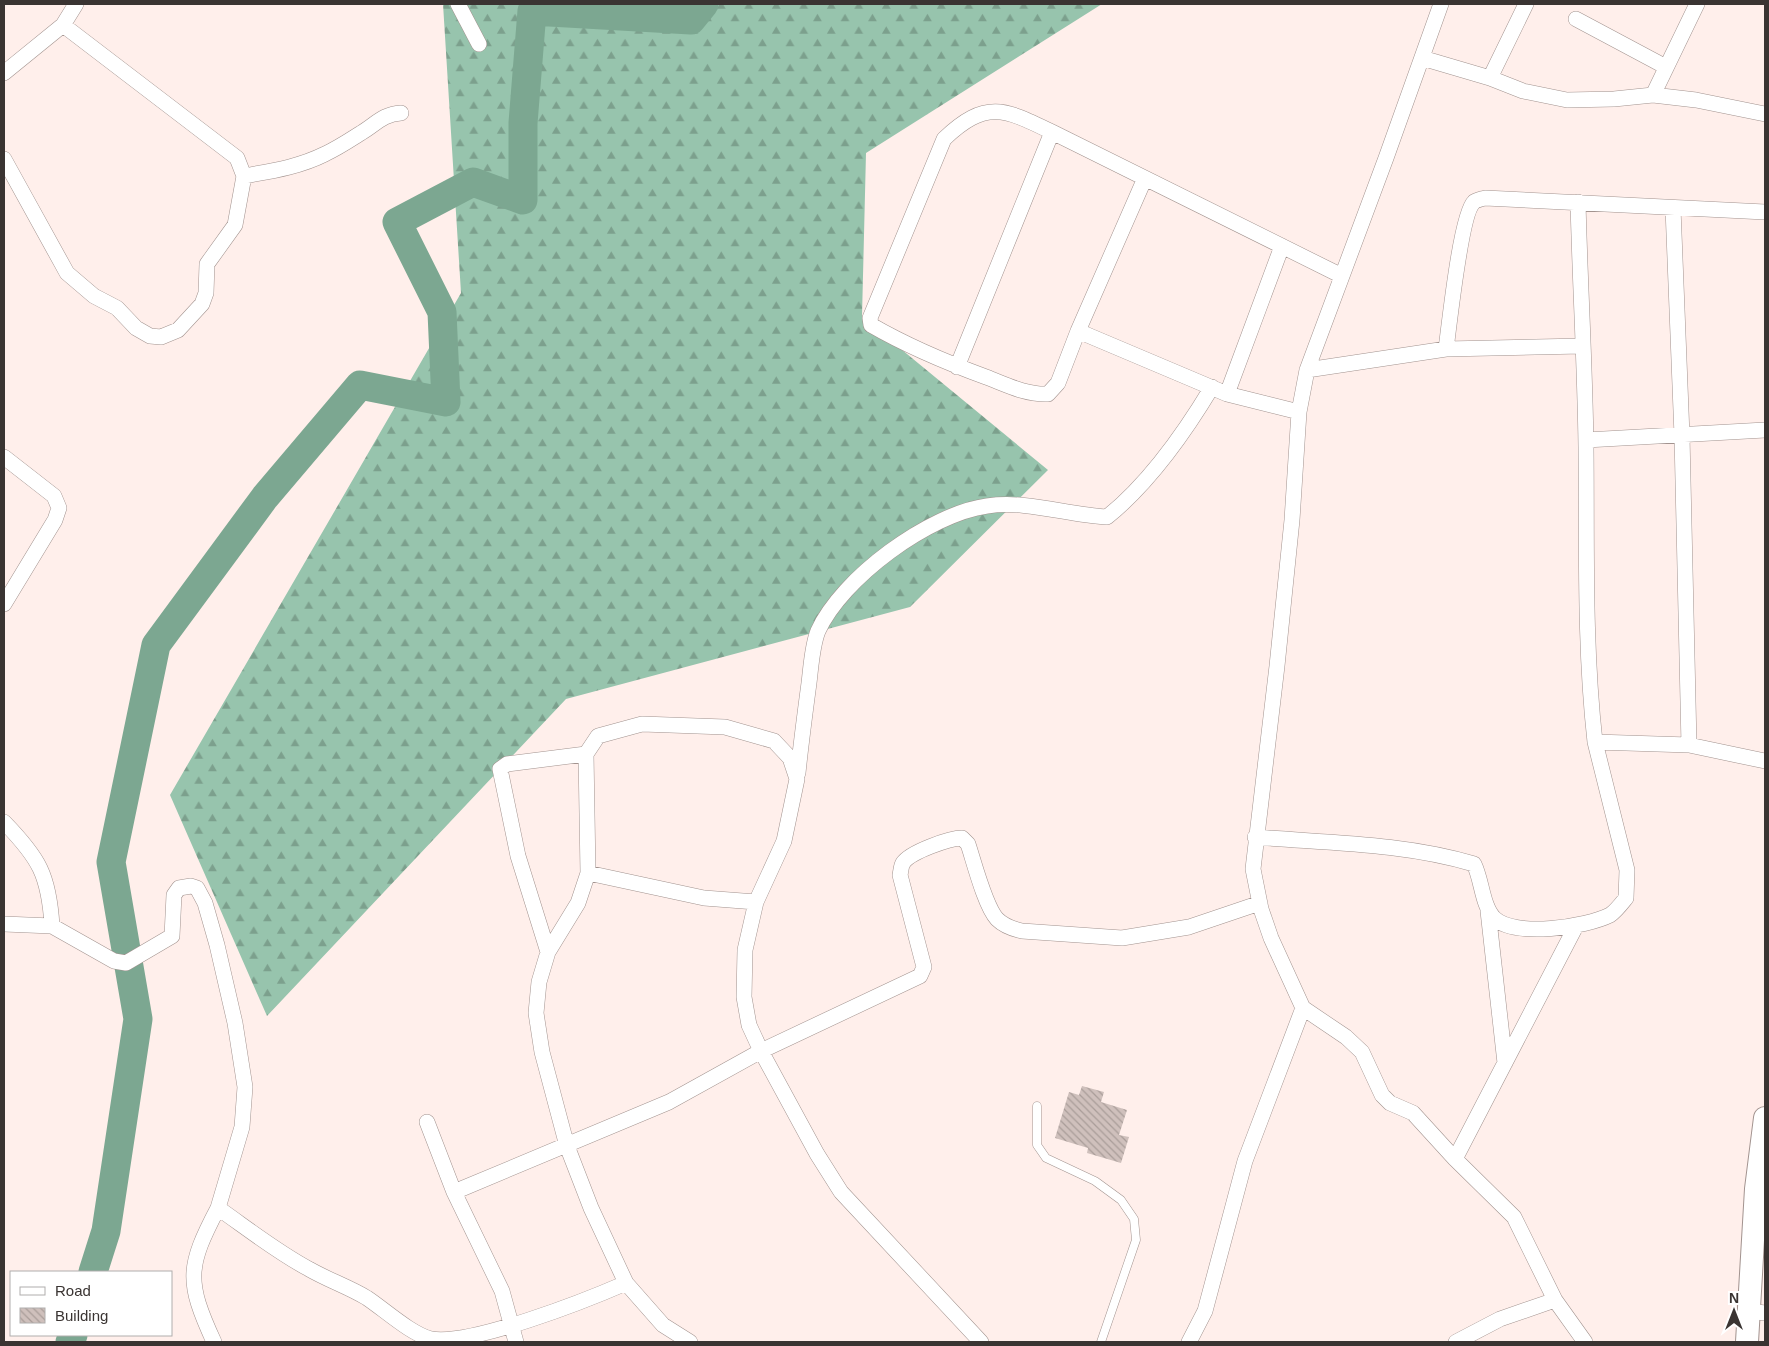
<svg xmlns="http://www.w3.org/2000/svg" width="1769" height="1346" viewBox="0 0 1769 1346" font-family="Helvetica,sans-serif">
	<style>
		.forest { fill: url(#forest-firs) }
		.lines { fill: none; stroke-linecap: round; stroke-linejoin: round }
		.river { stroke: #7ca791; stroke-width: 29 }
		.building { fill: url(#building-back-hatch) }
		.lane-casing { stroke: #a2938f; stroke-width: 9 }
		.street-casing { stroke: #a2938f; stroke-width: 16 }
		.secondary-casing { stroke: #a2938f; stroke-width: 24 }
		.lane { stroke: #fff; stroke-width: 8 }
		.street { stroke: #fff; stroke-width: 15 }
		.secondary { stroke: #fff; stroke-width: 22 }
	</style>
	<defs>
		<pattern id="forest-firs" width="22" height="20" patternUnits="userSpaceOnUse" patternTransform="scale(1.25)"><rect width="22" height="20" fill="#97c4ad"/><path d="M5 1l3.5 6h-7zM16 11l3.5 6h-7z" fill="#7ca08d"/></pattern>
		<pattern id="building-back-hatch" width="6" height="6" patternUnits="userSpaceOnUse" patternTransform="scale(1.25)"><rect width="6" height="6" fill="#cfc0bc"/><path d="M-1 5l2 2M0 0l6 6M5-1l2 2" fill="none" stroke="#a99d99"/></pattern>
	</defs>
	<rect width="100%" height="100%" fill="#ffefeb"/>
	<path class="forest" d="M443,4H1102L866,153L862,317L1048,470L910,607L566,699L267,1016L170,795L461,293Z"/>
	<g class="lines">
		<path class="river" d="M93,1272L106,1231L138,1019L111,862L156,645L265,497L360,385L446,402L442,312L397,222L473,182L523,200V123L532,11L691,20L704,4
			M70,1342L73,1335"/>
	</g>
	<path class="building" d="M1082,1086L1104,1092L1101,1102L1127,1110L1119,1135L1129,1137L1121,1163L1087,1153L1088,1148L1055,1138L1069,1092L1079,1095Z"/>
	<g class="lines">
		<defs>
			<path id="lane" d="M1037,1106V1145L1046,1158L1095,1181L1121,1200L1134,1219L1136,1240L1101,1342"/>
			<path id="street" d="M458,4L479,44
				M1441,4L1386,158L1307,370L1299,412L1292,520L1277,666L1253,869L1261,909L1271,938L1303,1008L1346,1037L1362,1052L1382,1095L1390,1103L1413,1113L1455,1159L1514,1217L1555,1300L1585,1342
				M1576,19L1666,67
				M1422,58L1490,78L1523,91L1567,100L1614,99L1653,95L1696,100L1765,114
				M4,73L63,25L76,4
				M1490,78L1526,4
				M1653,95L1697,4
				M4,159L67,273L94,296L117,308L136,328L150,336L161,337L178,330L202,304L206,293L207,264L235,225L244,176L237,158L63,25
				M244,176C272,171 299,167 325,154C338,148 350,140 361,133C376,124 383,114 401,113
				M1145,178L1078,331L1058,383L1048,394C1026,395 1007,385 986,377C945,362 909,347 871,325L870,318L944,139C986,99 1005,109 1052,132L1342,276
				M1578,202C1580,284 1585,366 1586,447C1587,545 1584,644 1595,742L1689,745L1765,761
				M1673,208L1682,436L1689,745
				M1078,331L1227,394L1299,412
				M1446,349C1449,327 1461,213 1474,202C1476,200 1482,199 1485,198L1765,212
				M957,367L1052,132
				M1307,370L1446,349L1582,346
				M1227,394L1282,246
				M1586,440L1765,430
				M4,457L54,496L59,508L55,520L4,604
				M798,773C801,743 805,713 809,683C811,667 812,646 818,631C842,578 929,514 987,506C1027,500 1067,515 1107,517C1148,484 1185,432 1212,387
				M4,822C39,858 49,875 52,926
				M1255,837C1328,843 1404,843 1474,864C1482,880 1482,905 1494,918C1515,938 1586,927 1610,915C1616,911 1622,903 1626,898L1627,870L1595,742
				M588,873L704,898L756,902
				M1488,911L1505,1063
				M4,924L52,926L114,961L126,963L172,936L174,895L179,888L191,886L197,888L205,903L217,945L235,1023L245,1087L242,1127L218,1208
				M548,952L518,856L500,769L507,764L586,754
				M427,1122L454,1192L502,1291L516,1342
				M1455,1159L1576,926
				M454,1192L669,1102L761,1051L749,1025L744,997L745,950L756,902L784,841L797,779L790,758L774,741L725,727L642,724L598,736L586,754L588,873L578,903L548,952L539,982L536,1013L542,1052L567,1146L591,1208L626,1283L663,1325L690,1342
				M1748,1311L1765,1313
				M214,1342C186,1281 187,1267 218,1208C248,1229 277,1252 309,1269C328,1280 349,1287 367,1298C385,1310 411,1334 431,1339C471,1346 587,1300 626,1283
				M981,1342L841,1192L817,1154L761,1051L920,976L924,967L900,875C901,871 901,866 903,863C910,852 950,838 962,838L968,844C974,862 985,906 997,919C1004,926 1013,929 1022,931L1122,938L1189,927L1260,903
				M1189,1342L1205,1311L1245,1161L1303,1008
				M1456,1342L1500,1319L1555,1300"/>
			<path id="secondary" d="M1747,1342L1756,1189L1765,1118"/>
		</defs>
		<use href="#lane" class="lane-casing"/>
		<use href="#street" class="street-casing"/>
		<use href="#secondary" class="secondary-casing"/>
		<use href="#lane" class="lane"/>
		<use href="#street" class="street"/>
		<use href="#secondary" class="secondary"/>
	</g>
	<rect width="1769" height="1346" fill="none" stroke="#3a3432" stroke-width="10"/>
	<rect x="10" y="1271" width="162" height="65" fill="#ffffff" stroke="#b0aead"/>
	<rect x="20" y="1287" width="25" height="8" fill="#ffffff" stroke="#b0aead"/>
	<text x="55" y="1296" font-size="15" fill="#3a3432">Road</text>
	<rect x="20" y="1308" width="25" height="15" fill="url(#building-back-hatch)" stroke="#b0aead"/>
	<text x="55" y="1321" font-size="15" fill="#3a3432">Building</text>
	<g transform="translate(1734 1311)" stroke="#ffffff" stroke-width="4" paint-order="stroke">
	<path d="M0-4L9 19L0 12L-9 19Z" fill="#3a3432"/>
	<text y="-8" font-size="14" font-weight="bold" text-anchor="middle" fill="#3a3432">N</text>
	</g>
</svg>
